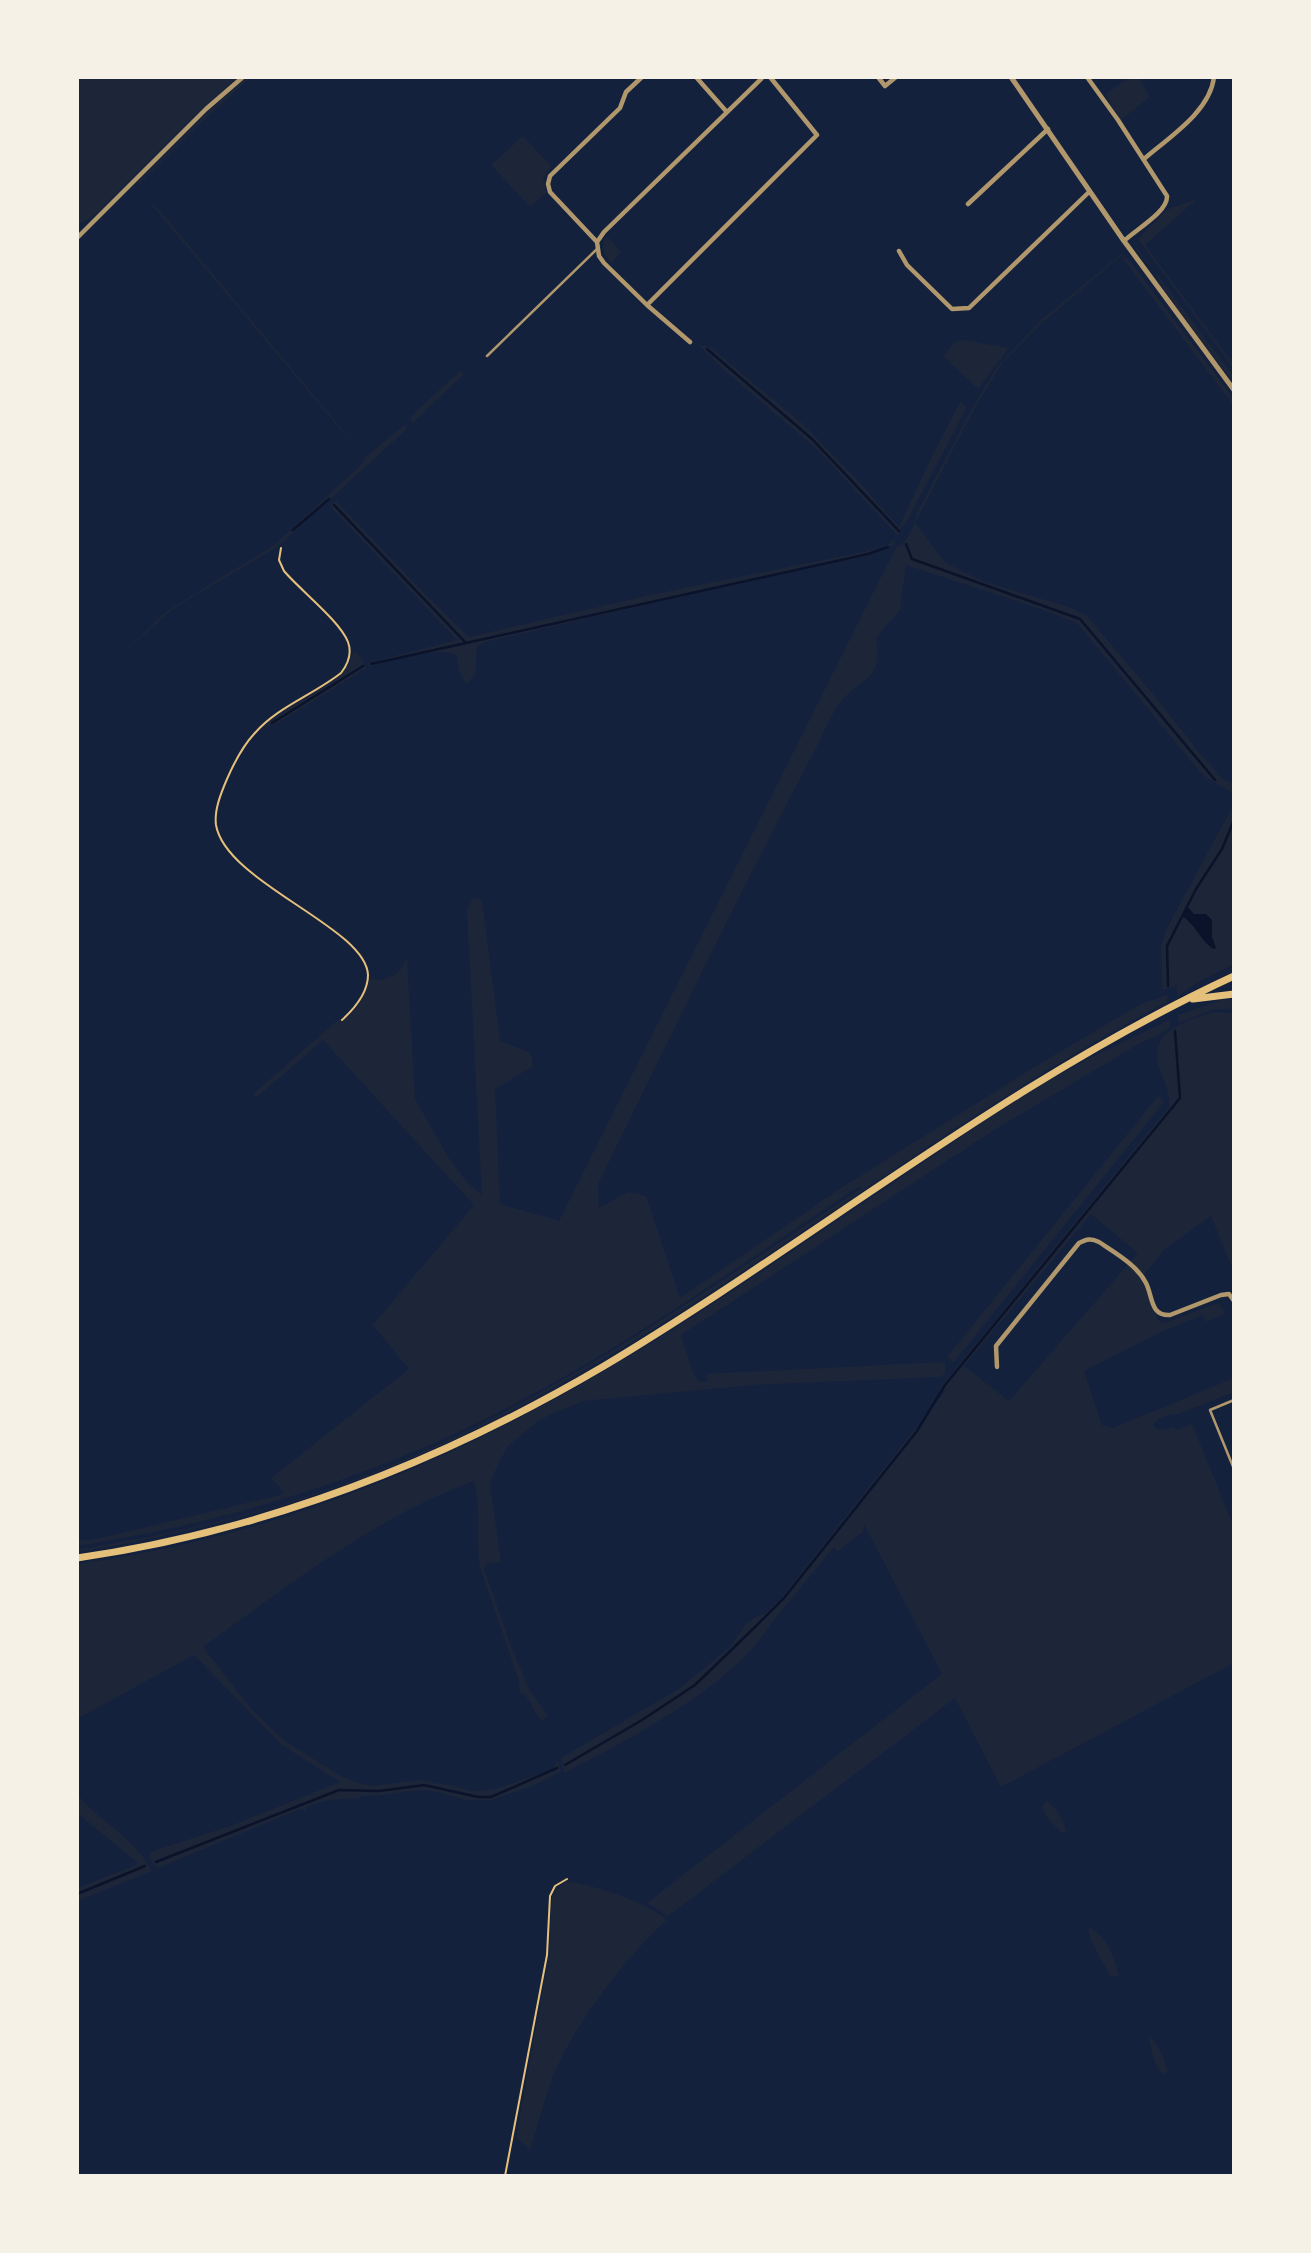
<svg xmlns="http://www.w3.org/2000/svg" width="1311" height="2253" viewBox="0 0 1311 2253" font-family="Helvetica,sans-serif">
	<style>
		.green { fill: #1d2539; fill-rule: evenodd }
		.water { fill: #0b132b }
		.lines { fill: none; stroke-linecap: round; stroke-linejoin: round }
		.stream { stroke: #0b132b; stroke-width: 2.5 }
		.path { stroke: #e5c07b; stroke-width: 2 }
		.service { stroke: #b1986c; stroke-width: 2.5 }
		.minor { stroke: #b1986c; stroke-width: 4.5 }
		.tertiary { stroke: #b1986c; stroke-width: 5 }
		.trunk { stroke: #e5c07b; stroke-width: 7 }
	</style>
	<rect width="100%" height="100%" fill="#14213d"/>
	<path class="green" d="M81,77H238L188,122L96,214L82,223L77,222V80Z
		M247,77H251L195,128L139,184L138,182L212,108Z
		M1130,77H1138L1150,97L1121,120L1107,98V93Z
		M523,136L551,166L543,178L546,193L530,207L491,165Z
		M1198,198L1145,245L1234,365V369L1138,239L1166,210Z
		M151,204L157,207L341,428L355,447Z
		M607,236L621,252L611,264C604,255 599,245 607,236Z
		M1135,245L1234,377V383L1177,309L1153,270L1136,249Z
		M1121,254L1130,261L1234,399V406L1121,256L1043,322L1003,362L974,409L915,523L942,559L950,565L982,581L1069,607L1087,616L1154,695L1198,751L1225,781L1234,783V794C1222,785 1210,782 1199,771L1077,623L1038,608L906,565L900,610L876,638C884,684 859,675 838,706C829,718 823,734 816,748C740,891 670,1038 598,1184L599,1208L628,1192L646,1196L680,1298L841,1188L1046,1060L1141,1004L1167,995V1002C929,1127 724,1305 483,1425C355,1490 218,1529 77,1552V1550C175,1534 271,1512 364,1476C545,1407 701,1293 862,1188L858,1187L846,1195C727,1274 609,1358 481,1421C353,1484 217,1524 77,1546V1541L97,1539L280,1495L284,1492L271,1478L409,1369L373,1325L474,1205L323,1040L256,1098L253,1094L340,1018L343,1021C357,1009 365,997 370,979C389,982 399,975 407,958L415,1099L448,1157L466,1181L482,1195L467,910L473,898L482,900L500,1041L529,1052L531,1055L533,1066L495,1089L500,1204L559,1221L885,569L897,547C907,543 915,526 916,515L971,410L997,367L1041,320Z
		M963,340L1009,348L978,389L943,356L956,341Z
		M698,344L711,348L803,424L860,483L899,527L930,460L960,402L967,407L908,519L897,535L818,450L725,371Z
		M460,371L464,374L412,424L411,416Z
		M408,425L406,430L277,547L174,608L118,658L161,616L173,607L273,546L364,462L363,459L403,426Z
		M336,501L426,595L469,637L641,597L878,549L888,545L894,539L895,542L891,547L868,556L735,584L485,642L477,646L475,675L466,684L459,670L457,656C441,645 388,661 369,667L368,663L457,640L330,506Z
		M353,651L360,656L366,668L281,721L261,729L279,715L339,677L350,663Z
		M1234,804V964L1200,981L1177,997V986L1162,990L1161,945L1167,928ZM1206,914L1212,920V937L1207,945L1193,923L1182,915Z
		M1221,1000H1234V1009L1212,1010L1179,1023L1178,1015Z
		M1214,1012L1234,1013V1272L1211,1216L1165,1249L1142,1277L1158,1320L1165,1323L1215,1304L1221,1305L1225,1314L1206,1322L1203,1315L1161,1332L1084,1371L1102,1425L1113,1428L1234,1378V1392L1178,1414C1168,1414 1161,1417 1153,1424L1154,1427L1161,1430L1174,1427L1176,1430L1192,1424L1234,1527V1663L1001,1787L955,1698L668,1916L647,1903L942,1674L864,1524L863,1532L837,1552L834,1547L769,1626C734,1685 625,1742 564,1773L561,1758L680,1688L731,1646L745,1625L754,1618L764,1614L780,1599L946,1390H938L1169,1107C1170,1092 1165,1084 1160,1070C1146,1032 1184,1021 1214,1012ZM1091,1214L1138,1253L1009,1401L964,1366Z
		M1169,1020L1170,1027L1157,1036L1142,1042L994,1130L681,1335L693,1373L698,1381L707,1382V1374L943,1362L945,1363V1374L939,1377L753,1385L583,1401L539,1420L507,1447L493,1475L490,1484L501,1562L486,1563L484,1569L511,1646L529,1689L548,1716L544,1718V1721C533,1716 532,1697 520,1692L519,1681L480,1567C475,1538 482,1508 474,1481C377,1516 286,1587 203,1647L253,1711L285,1741L341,1776L358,1783L373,1786L418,1780L455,1786L471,1791H483L499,1788L553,1769L558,1760L561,1772L530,1787L491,1800H466L433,1791L415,1790L383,1795L359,1796L360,1799C337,1798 327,1799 306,1807V1811L300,1809L158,1868C152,1865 149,1859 150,1852L233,1825L340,1782L282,1745L194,1655L77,1719V1564C317,1531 523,1429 723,1297C780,1260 836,1221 893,1183C952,1143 1012,1101 1075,1066C1105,1049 1138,1036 1169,1020Z
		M1158,1096L1164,1102L954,1362L947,1357Z
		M77,1794C100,1822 136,1839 152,1871L77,1901V1888L136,1865L137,1862L77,1813Z
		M1046,1801C1056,1806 1064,1821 1066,1831L1062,1833L1048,1819L1042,1807Z
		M567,1881C598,1887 643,1900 667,1920C625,1958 581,2016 557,2067C545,2094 539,2122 530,2150L516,2138L549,1955L552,1897L556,1890Z
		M1088,1927C1106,1934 1115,1959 1119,1977L1109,1975C1102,1957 1090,1946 1088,1927Z
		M1148,2035C1159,2043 1164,2059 1168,2072L1163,2075L1154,2061Z"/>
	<path class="water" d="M1187,906L1194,914H1206L1212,920V937L1216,948L1213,949C1200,940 1196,925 1182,916Z"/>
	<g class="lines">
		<path class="stream" d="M707,349L812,439L899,531
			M334,505L466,643L868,554L888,547
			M293,530L329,499
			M906,544L912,559L1080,619L1215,780
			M371,664L466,643
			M272,723L363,666
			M1168,986L1167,946L1196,889L1222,849L1234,820
			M565,1765L642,1720L695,1685L753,1629L784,1598L917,1431L945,1385L1180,1098L1175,1031
			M156,1862L339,1790L379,1791L424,1785L478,1797H491L557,1768
			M77,1894L145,1866"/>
		<path class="path" d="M281,548L279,560L284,571C300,590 340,621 348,642C352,653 348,664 341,673C313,695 277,707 254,734C242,747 234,763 227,779C221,793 214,810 216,825C226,883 366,927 368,975C368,993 354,1009 342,1020
			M505,2176L547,1955L550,1896L555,1886L567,1879"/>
		<path class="service" d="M487,356L597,249
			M1234,1400L1210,1410L1234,1469"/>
		<path class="minor" d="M696,77L726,111
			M763,77L604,232L597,242L599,256L604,263L647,305L817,135L770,77
			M878,77L885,86L896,77
			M1087,77L1118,120L1167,196C1168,212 1135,230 1124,241
			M1144,159C1168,138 1210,112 1214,77
			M968,204L1048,129
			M77,238L206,109L243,77
			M597,242L550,192L548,184L550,176L620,108L626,92L642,77
			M899,251L907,265L952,309L969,308L1089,192
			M647,305L690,342
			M997,1367L996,1346L1079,1243C1087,1239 1091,1238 1099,1242C1115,1253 1137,1265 1146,1283C1153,1297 1150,1316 1170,1315L1221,1295L1229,1294L1234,1301"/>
		<path class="tertiary" d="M1011,77L1124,241L1234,390"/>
		<path class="trunk" d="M1193,999L1234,994
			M77,1558C265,1531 441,1462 604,1366C816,1239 1009,1080 1234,976"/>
	</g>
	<rect width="1311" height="2253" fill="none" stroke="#f6f1e7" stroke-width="158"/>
</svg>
